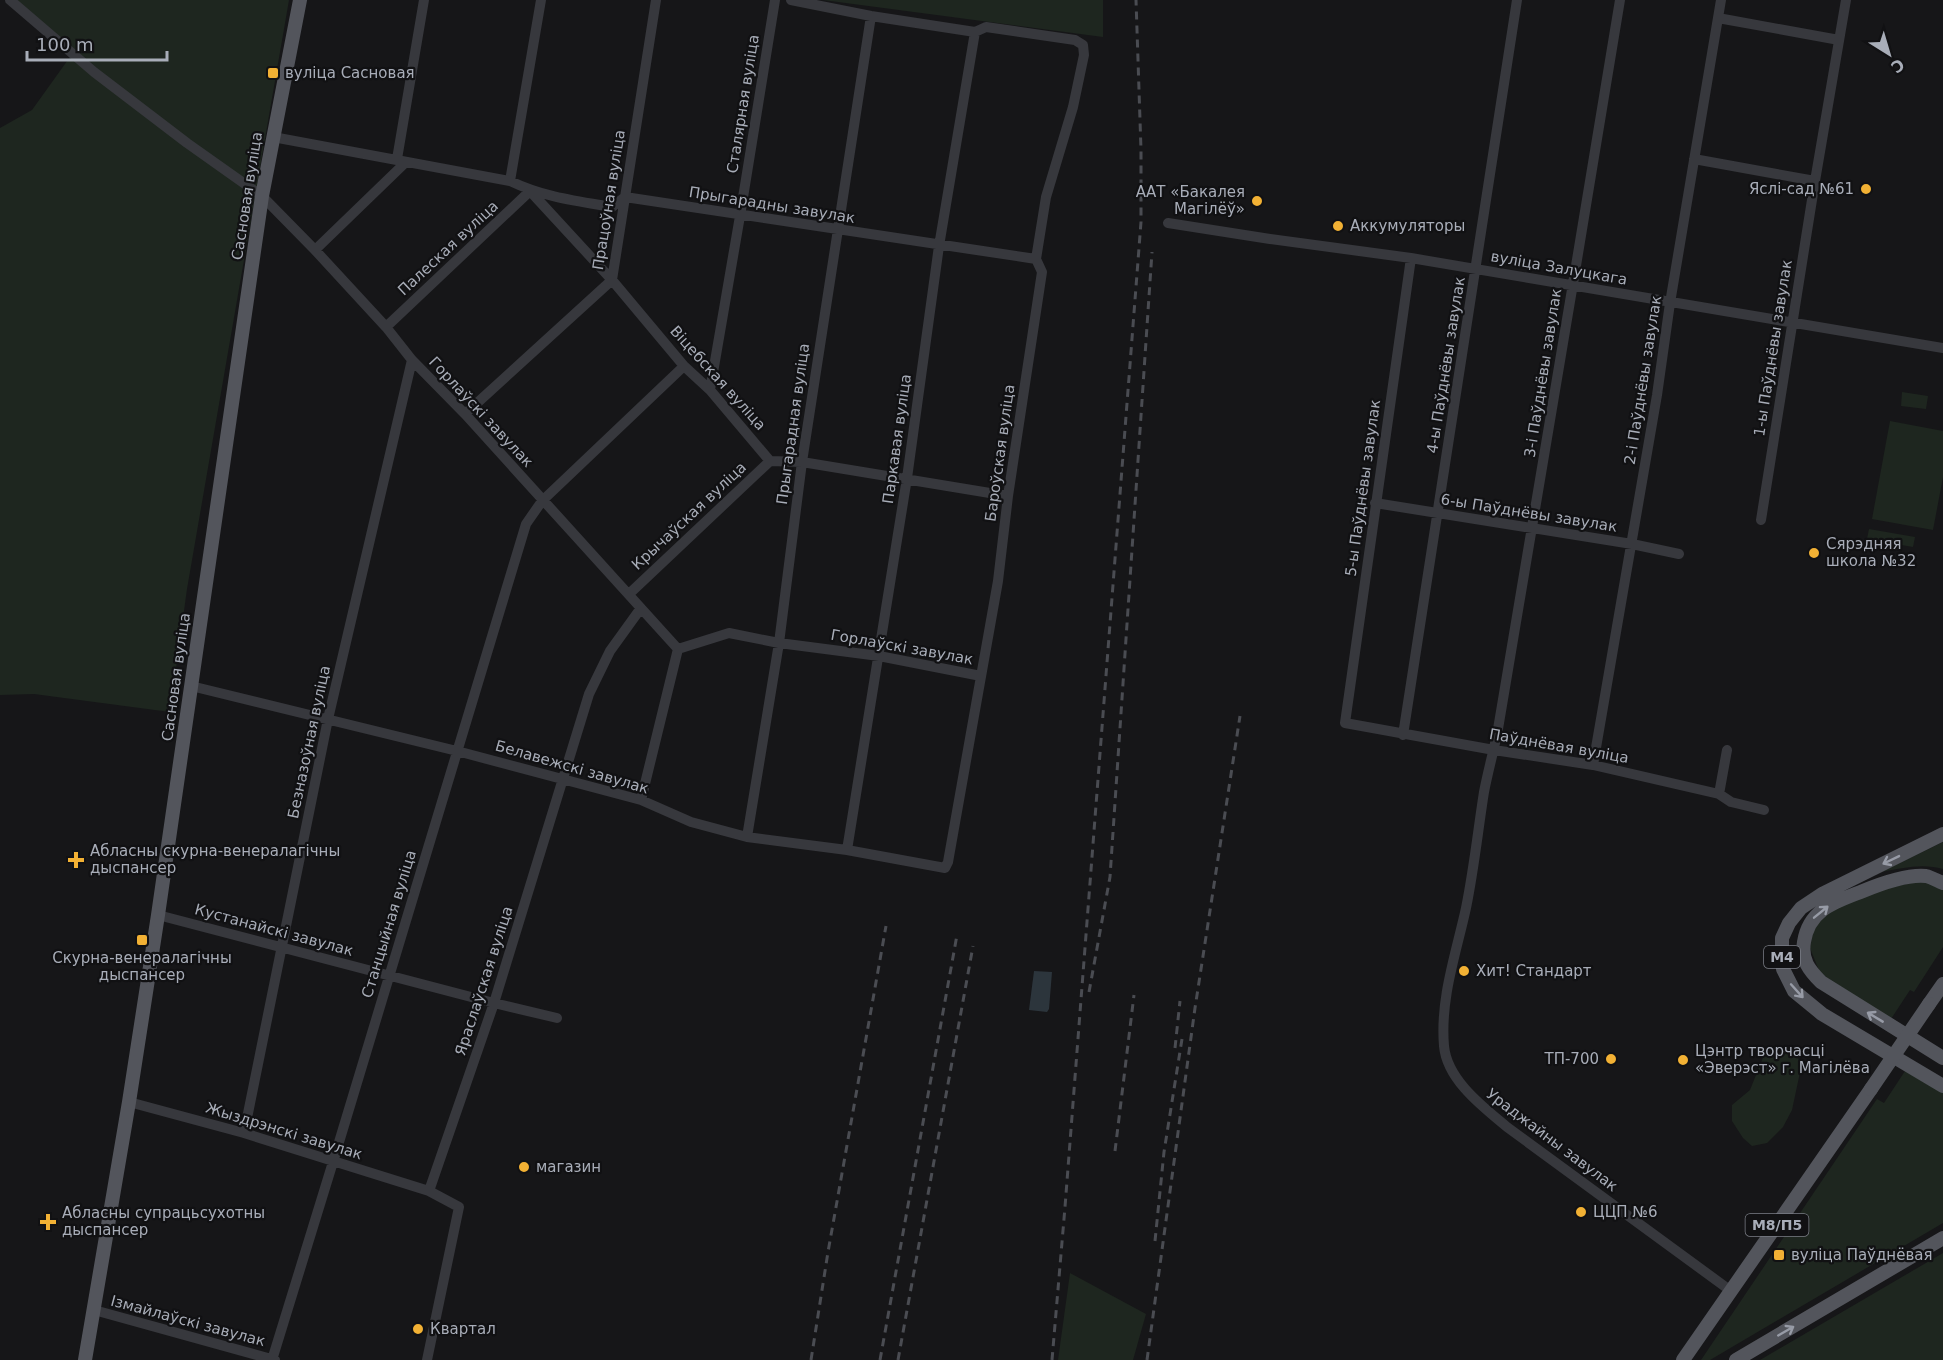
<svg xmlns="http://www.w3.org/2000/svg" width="1943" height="1360" viewBox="0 0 1943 1360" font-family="'DejaVu Sans',sans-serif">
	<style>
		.green { fill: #1e261f }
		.water { fill: #2c353c }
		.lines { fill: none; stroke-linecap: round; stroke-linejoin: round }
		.minor { stroke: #37383d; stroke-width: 10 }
		.major { stroke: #53555c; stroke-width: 14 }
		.rail { stroke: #4a4c52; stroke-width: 3; stroke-dasharray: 8 6; stroke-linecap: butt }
		.major-bridge { stroke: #53555c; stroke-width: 14 }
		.oneway { stroke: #979ba6 }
		.poi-dot { fill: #f2b134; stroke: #111113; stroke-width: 2 }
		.labels { text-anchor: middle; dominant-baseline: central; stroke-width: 4.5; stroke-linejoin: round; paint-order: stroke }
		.shield { fill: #111113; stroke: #7b7e86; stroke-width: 1.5 }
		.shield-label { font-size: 14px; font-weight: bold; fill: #a8adb8 }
		.poi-label { font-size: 15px; fill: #a8adb8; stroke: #111113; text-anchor: start }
		.street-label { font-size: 15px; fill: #a8adb8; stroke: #111113 }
	</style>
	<rect width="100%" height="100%" fill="#161618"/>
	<path class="green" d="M11,0H289L187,589L170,712L34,694L0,695V128L32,110L75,50Z
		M823,0H1103V37Z
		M1902,392L1928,396L1926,409L1901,406Z
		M1890,421L1943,431V477L1933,530L1872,519Z
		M1869,529L1915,537L1913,547L1867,539Z
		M1943,842V869C1923,863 1902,868 1881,872Z
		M1926,880L1943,888V947L1914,992L1910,990L1891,1019L1820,973L1810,948L1813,932L1819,919L1840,904L1868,892Z
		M1778,1046L1790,1049L1802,1063L1792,1110L1783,1127L1767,1143L1752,1146L1743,1138L1732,1121V1105L1750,1090L1764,1055Z
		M1905,1071L1943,1093V1223L1710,1360H1701L1877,1099L1884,1103Z
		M1943,1253V1360H1760Z
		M1070,1273L1146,1314L1133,1360H1058Z"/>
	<path class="water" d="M1034,971L1052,972L1049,1009L1047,1012L1029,1010Z"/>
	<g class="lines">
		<path class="minor" d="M10,0L94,72L187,143L262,196L315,250L386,327L412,360L465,414L678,649
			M1620,0C1579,243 1541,486 1498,729C1494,750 1488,771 1484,792C1478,830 1474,869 1466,908C1456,954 1440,998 1444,1046C1447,1080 1483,1107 1507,1127L1731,1291
			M1718,18L1839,40
			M273,137L510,181C543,197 576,201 612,207L625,197L1036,259
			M397,159L424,0
			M1694,159L1815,181
			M510,181L541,0
			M1168,223L1270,239L1411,258L1943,348
			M315,250L406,162
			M1411,258L1345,723L1494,750L1593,765L1719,794L1731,802L1764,810
			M386,327L530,191L612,280L684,366L710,390L770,461L802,462L1008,496
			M710,390L740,216L775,0
			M465,414L612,280L656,0
			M1375,503L1632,544L1679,554
			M1761,520L1815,181L1846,0
			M629,594L770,461
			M678,649L729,633L779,643L879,656L981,676
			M191,686L457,751L641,800L691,822L747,837L847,850L945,868L948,862L998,581L1008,496L1042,272L1036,259L1046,197L1073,107L1084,55L1083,45L1075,40L986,27L975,32L871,16L791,0
			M1403,735L1517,0
			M1593,765L1657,395L1670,303L1721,0
			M1719,794L1727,750
			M641,800L678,649
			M747,837L779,643L802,462L871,16
			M847,850L907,478L939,246L975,32
			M158,915L494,1003L557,1018
			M129,1102L244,1133L429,1191
			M244,1133L328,719L412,360
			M94,1310L275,1360
			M272,1360L333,1162L526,524L542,501L684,366
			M427,1360L459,1207L429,1191L494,1003L589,694L610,651L641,608"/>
		<path class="major" d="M1943,834L1822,894L1801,908L1789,923L1782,938V954L1783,969L1794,991L1822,1014L1943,1086
			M1943,883C1938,881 1931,877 1926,876C1907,874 1880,884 1863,891C1835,902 1809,909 1804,942C1801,960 1809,970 1821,982L1943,1058
			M1929,1004L1943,984
			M85,1360L129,1102L158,915L262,196L300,0
			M1683,1360L1871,1089
			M1736,1360L1943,1238"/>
		<path class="rail" d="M1089,992L1110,877L1152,252
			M1175,1048L1180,1001
			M1115,1151L1134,995
			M1155,1241L1164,1152L1182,1039
			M811,1360L828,1252L886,926
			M880,1360L957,935
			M898,1360L973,946
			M1052,1360L1065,1207L1141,222V150L1136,0
			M1147,1360L1195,1008L1240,716"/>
		<path class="major-bridge" d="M1871,1089L1929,1004"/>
	</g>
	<defs><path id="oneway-shaft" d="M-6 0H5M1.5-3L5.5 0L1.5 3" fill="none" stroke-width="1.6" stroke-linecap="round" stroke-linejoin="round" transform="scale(1.5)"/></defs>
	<g class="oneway">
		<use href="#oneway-shaft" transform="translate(1891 860) rotate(154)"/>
		<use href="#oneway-shaft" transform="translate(1821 912) rotate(-39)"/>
		<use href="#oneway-shaft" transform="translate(1797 991) rotate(48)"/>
		<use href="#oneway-shaft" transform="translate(1875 1017) rotate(-149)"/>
		<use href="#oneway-shaft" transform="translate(1786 1331) rotate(-30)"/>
	</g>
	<g class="poi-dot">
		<rect x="267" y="67" width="12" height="12" rx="3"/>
		<circle cx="1866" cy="189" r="6"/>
		<circle cx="1257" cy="201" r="6"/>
		<circle cx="1338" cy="226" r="6"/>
		<circle cx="1814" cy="553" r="6"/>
		<path d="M73 851h6v6h6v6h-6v6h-6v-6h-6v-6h6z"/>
		<rect x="136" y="934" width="12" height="12" rx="3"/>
		<circle cx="1464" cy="971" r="6"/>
		<circle cx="1611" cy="1059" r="6"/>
		<circle cx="1683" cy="1060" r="6"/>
		<circle cx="524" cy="1167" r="6"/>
		<circle cx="1581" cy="1212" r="6"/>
		<path d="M45 1213h6v6h6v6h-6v6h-6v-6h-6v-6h6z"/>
		<rect x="1773" y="1249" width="12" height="12" rx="3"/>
		<circle cx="418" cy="1329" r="6"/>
	</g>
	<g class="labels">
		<g class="shield">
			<rect x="1764" y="946" width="36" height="22" rx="4.5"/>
			<rect x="1745.5" y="1214" width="63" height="22" rx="4.5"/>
		</g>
		<g class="shield-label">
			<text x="1782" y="957">М4</text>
			<text x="1777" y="1225">М8/П5</text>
		</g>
		<g class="poi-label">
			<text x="285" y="73">вуліца Сасновая</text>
			<text x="1854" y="189" text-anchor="end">Яслі-сад №61</text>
			<text x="1245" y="192" text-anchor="end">ААТ «Бакалея<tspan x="1245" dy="17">Магілёў»</tspan></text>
			<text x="1350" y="226">Аккумуляторы</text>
			<text x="1826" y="544">Сярэдняя<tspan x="1826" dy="17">школа №32</tspan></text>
			<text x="90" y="851">Абласны скурна-венералагічны<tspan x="90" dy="17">дыспансер</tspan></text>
			<text x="142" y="958" text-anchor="middle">Скурна-венералагічны<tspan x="142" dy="17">дыспансер</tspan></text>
			<text x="1476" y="971">Хит! Стандарт</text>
			<text x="1695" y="1051">Цэнтр творчасці<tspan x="1695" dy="17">«Эверэст» г. Магілёва</tspan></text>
			<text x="1599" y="1059" text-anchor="end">ТП-700</text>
			<text x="536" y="1167">магазин</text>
			<text x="1593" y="1212">ЦЦП №6</text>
			<text x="62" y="1213">Абласны супрацьсухотны<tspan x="62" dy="17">дыспансер</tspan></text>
			<text x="1791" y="1255">вуліца Паўднёвая</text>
			<text x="430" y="1329">Квартал</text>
		</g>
		<g class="street-label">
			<text transform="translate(743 104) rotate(-81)">Сталярная вуліца</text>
			<text transform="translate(247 196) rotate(-81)">Сасновая вуліца</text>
			<text transform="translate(609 200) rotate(-81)">Працоўная вуліца</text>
			<text transform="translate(772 205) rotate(9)">Прыгарадны завулак</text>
			<text transform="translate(448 248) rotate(-43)">Палеская вуліца</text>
			<text transform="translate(1559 268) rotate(10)">вуліца Залуцкага</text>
			<text transform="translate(1773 348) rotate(-81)">1-ы Паўднёвы завулак</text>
			<text transform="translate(1446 365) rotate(-81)">4-ы Паўднёвы завулак</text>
			<text transform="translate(1543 373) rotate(-81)">3-і Паўднёвы завулак</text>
			<text transform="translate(718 378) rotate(48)">Віцебская вуліца</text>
			<text transform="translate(1643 380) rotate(-81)">2-і Паўднёвы завулак</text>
			<text transform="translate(481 412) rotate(47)">Горлаўскі завулак</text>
			<text transform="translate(793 424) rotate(-82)">Прыгарадная вуліца</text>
			<text transform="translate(897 439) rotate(-82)">Паркавая вуліца</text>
			<text transform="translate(1000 453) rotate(-82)">Бароўская вуліца</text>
			<text transform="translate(1363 488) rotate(-82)">5-ы Паўднёвы завулак</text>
			<text transform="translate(1529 513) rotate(9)">6-ы Паўднёвы завулак</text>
			<text transform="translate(689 516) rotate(-43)">Крычаўская вуліца</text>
			<text transform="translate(902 647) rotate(10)">Горлаўскі завулак</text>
			<text transform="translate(176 677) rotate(-82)">Сасновая вуліца</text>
			<text transform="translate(309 742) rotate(-78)">Безназоўная вуліца</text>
			<text transform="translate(1559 746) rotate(10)">Паўднёвая вуліца</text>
			<text transform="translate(572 767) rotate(16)">Белавежскі завулак</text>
			<text transform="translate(389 924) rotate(-73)">Станцыйная вуліца</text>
			<text transform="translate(274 930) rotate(15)">Кустанайскі завулак</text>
			<text transform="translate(484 981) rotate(-72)">Яраслаўская вуліца</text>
			<text transform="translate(284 1131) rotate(17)">Жыздрэнскі завулак</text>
			<text transform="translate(1552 1140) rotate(37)">Ураджайны завулак</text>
			<text transform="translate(188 1321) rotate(15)">Ізмайлаўскі завулак</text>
		</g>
	</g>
	<g transform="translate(1889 54) rotate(143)" stroke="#111113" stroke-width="4.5" paint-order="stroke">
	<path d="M0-4.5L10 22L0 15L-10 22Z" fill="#a8adb8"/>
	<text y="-9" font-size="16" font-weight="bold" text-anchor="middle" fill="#a8adb8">С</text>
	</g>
	<path d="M27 51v9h140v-9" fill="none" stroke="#a8adb8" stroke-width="3"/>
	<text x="36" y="51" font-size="18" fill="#a8adb8" stroke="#111113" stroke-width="4.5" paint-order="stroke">100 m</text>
</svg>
